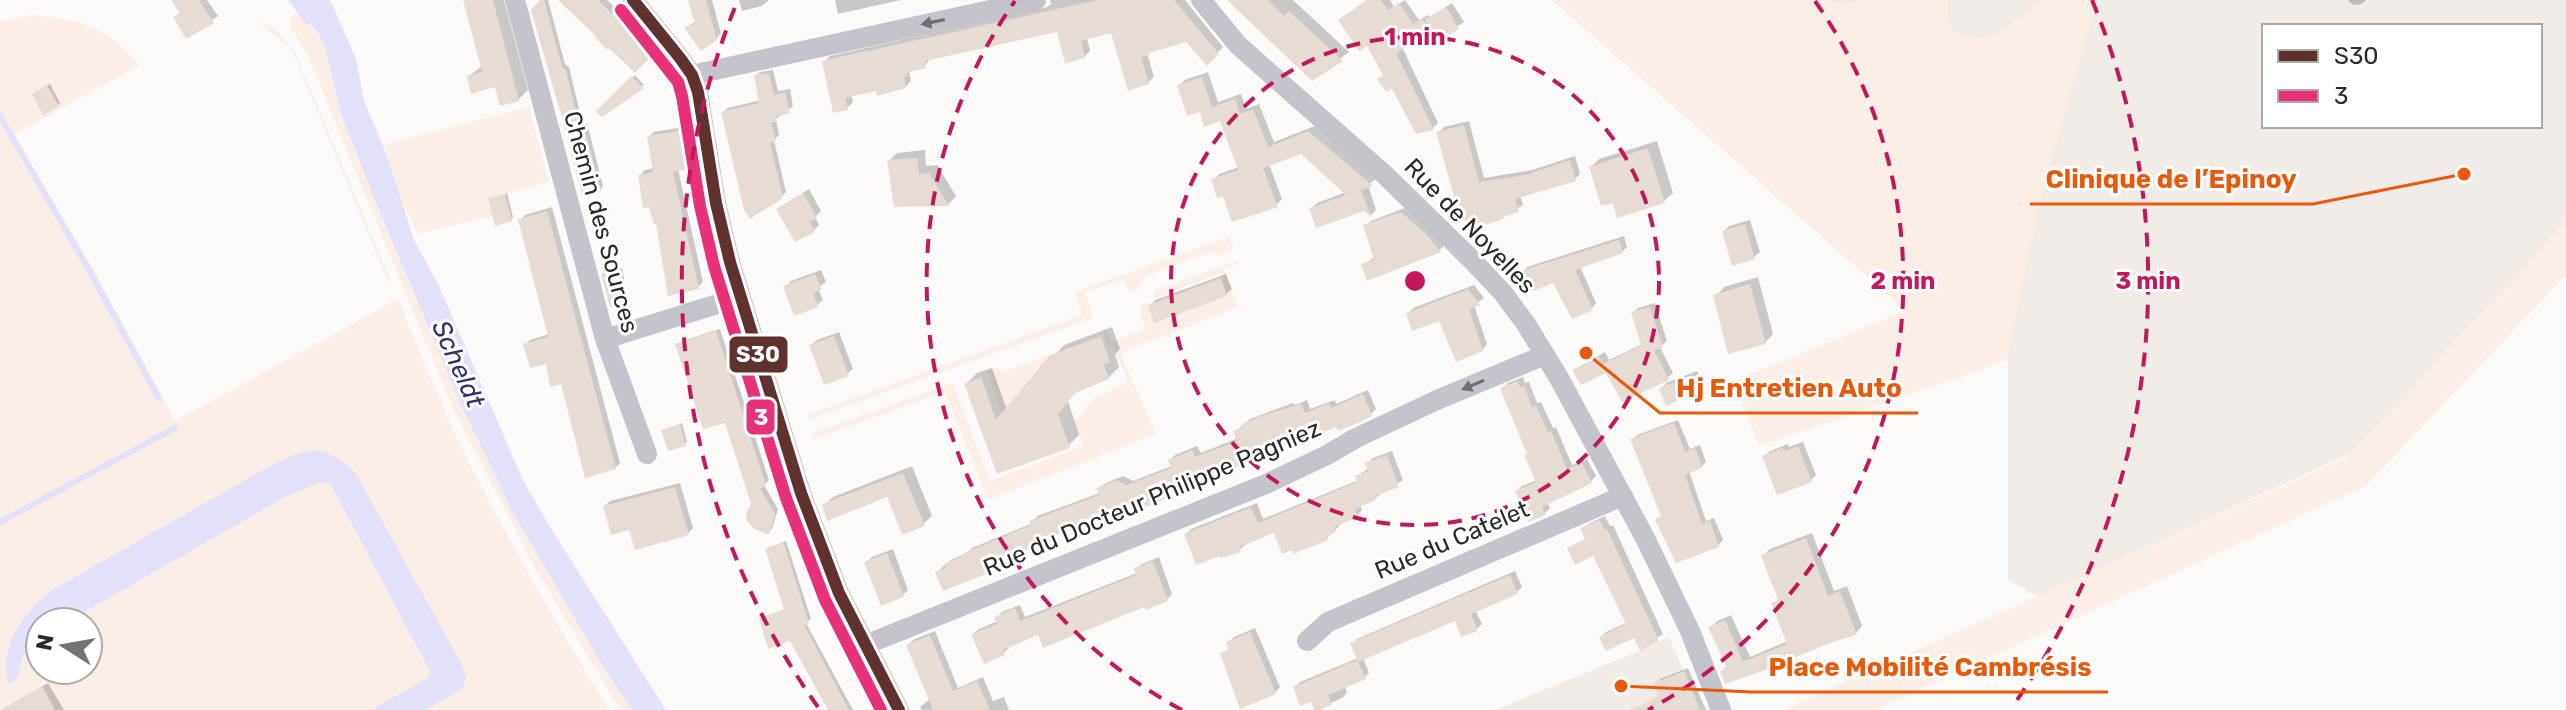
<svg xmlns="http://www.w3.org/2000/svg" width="2566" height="710" viewBox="0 0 2566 710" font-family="Rubik,sans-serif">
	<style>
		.built { fill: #f2ece8; fill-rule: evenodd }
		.green { fill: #faeee6; fill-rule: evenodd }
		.water { fill: #e2e2fb }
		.shadow { fill: #0003 }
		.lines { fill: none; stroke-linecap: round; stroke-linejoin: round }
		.stream { stroke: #e2e2fb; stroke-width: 6 }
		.building { fill: #e7dcd4 }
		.minor { stroke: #c5c4cc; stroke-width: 20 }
		.bus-1-casing { stroke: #fff; stroke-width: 18 }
		.bus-2-casing { stroke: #fff; stroke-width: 18 }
		.bus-1 { stroke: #60322d; stroke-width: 12 }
		.bus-2 { stroke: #e73178; stroke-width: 12 }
		.oneway { fill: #706f72 }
		.ring { fill: none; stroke: #c2185b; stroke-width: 4; stroke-dasharray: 14 10 }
		.labels { text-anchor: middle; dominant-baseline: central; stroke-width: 6; stroke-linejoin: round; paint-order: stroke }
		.street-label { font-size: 24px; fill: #2b2a29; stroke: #fff }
		.water-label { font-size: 26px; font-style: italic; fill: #342e70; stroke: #fff }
		.centre { fill: #c2185b; stroke: #fff; stroke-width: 4 }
		.ring-label { font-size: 24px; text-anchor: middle; font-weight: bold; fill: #c2185b; stroke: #fff; stroke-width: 6; stroke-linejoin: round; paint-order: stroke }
		.leader { fill: none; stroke: #e8590c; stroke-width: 3 }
		.callout-dot { fill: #e8590c; stroke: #fff; stroke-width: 3 }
		.callout-label { font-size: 26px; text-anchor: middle; font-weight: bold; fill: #e8590c; stroke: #fff; stroke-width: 6; stroke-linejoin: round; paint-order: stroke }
		.line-badge { stroke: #fff; stroke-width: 3 }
		.badge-label { font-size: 22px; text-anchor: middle; font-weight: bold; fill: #fff }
	</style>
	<rect width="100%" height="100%" fill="#fcfaf9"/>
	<path class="built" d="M1552,0H2566V222L2351,453L2038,597L2008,580V358L1976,372ZM2264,26H2540V126H2264Z
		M1669,637L1700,710H1495L1639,651Z"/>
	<path class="green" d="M1552,0H1825L1843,4L1872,0H1948V16L1953,31C1959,33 1966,36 1972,37C1995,41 2024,16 2038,0H2097L2040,200L2008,357L1976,372L1759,446L1734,381L1907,310Z
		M297,13L320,36L326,50L340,111L414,294L462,407L513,513L607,673L633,710H620L533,565L454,411L307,54L290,27L291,18Z
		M33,15C84,20 105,26 140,65L14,135L94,270L175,421L398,299C418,346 436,393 458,439C503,532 555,622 609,710H0V21ZM40,622H88V670H40Z
		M259,22L272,26L294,50L390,279L389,284L292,50Z
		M529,107L549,182L489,198L493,216L418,234L400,197L385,144Z
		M2566,222V275L2366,486L1875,710H1783L2341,460L2351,453Z
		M1229,237L1233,247L1232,251L1217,256L1210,252L1145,276L1138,289L1130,293L1124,279L1085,292L1092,315L1090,319L808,420L807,415L1082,315L1075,292Z
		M1235,261L1239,263L1224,269L1238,307L1120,353L1156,434L988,500L945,392L814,439L812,433L953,383L990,481L1083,446L1074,423L1095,397L1128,383L1113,346L1109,347L1103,329L1105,328L1111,342L1145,329L1141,315V306L1147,302L1154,322L1227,296L1219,274L1155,298L1153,291Z
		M1048,355L1053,369L1006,424L987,371L998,367L1001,373Z"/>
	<path class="water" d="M288,0H329L333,6L356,59L364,101L387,155L414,240L438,284L523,480L550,527L666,710H633L607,673L513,513L462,407L377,205L340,111L326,50L320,36L313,27L305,23Z
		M315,450C334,454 343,460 356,474L461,663L466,678L462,689L425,710H371L428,678L430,671L337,496L330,484L319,482L283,498L67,622H40V638C26,649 19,658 19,676L13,682L8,683C0,642 25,611 54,589L270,466L295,454Z"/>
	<path class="shadow" d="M173,0H207L218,16L187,36L175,17L181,12Z
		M465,0H504L528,90L518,100L497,85L469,76L482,66Z
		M543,0H548L565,64L569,67L583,126L568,130Z
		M561,0H607L657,48L635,71Z
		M690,0H712L721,33L716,39L687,27L696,21Z
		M739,0H768V1L762,6L742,11Z
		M835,0H901L838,14Z
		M1050,0H1185L1223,47L1207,63L1187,40L1147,53L1154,77L1148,82L1113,31L1087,38L1090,51L1084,57L1058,30L930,58L925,66L909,71L911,81L905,87L878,88L851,94L853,102L847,108L824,62L830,56L1047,7L1051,4Z
		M1236,0H1293L1349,52L1312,79Z
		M1367,0H1390L1394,7L1405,0L1419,20L1428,15L1430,17L1452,3L1464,22L1438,39L1432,28L1402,47L1438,123L1433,128L1385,74L1367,43L1340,20Z
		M2348,0H2366L2362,4L2353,5Z
		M773,70L778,91L790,89L793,106L776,119L779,135L774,140L786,192L781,197L723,112L728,108L761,100L756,76L760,72Z
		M1208,72L1218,102L1241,94L1246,109L1259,104L1274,142L1315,126L1377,178L1368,185L1376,210L1371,215L1364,209H1311L1317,203L1346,192L1302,152L1269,164L1282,199L1276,205L1224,194L1213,180L1219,174L1239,167L1221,119L1201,110L1179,86L1185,80Z
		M635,75L644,85L602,115L599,111Z
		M50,84L60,103L58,105L36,92Z
		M1469,121L1484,178L1532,170L1575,156L1580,174L1575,179L1520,196L1523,205L1503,217L1439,132L1444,127Z
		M587,123L603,186L600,190L570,141Z
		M689,126L695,162L690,167L678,169L703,282L698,287L657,221L640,175L645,170L654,168L649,137L654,132Z
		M1657,141L1673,193L1664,201L1614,200L1591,167L1599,159Z
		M925,150L926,166L937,165L956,196L949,204L896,205L889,161L897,153Z
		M809,189L821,211L815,217L819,225L814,230L778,209Z
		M507,193L513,217L511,220L491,199Z
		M552,207L620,463L615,468L563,381L548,361L525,345L530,340L549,334L520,220L525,215Z
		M1407,207L1444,246L1439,250L1363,265L1375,257L1366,226L1371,221Z
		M1750,220L1760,252L1754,257L1724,231L1729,226Z
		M1624,236L1627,247L1622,252L1580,266L1596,303L1592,308L1554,280L1523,272L1527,267Z
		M622,268L628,300L626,302L603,273Z
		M821,270L826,282L818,288L823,300L817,305L785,287L791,281Z
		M1226,274L1232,289L1226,294L1150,306L1155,300Z
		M1758,277L1773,334L1765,343L1716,296L1724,287Z
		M1474,285L1484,298L1474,305L1487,344L1482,350L1440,318L1408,314L1413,308Z
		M1655,303L1667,341L1660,347L1673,373L1667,378L1607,370H1574L1605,352L1609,360L1642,344L1633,313L1638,308Z
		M1112,327L1120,349L1115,354L1119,367L1108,378L1077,390L1068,401L1079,435L1068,446L998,472L966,384L977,373L992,368L1007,410L1064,345Z
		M720,329L769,480L764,485L778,509L772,529L768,533L753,504L726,421L678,345L682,341Z
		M839,332L853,369L847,374L811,345L817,340Z
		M1697,371L1703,384L1698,390L1661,389L1666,383Z
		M1523,377L1525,383L1529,382L1537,403L1541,402L1553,428L1556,427L1572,465L1587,459L1596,476L1591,481L1547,502L1550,508L1545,513L1517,491L1522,486L1537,480L1529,453L1503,388L1508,383Z
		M1368,390L1376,409L1370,415L1288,440L1261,452L1255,458L1220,471L1214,477L1055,533L1050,539L1022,550L1017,555L990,567L985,572H937L951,560L967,553L972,548L1033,523L1037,516L1100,493L1098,489L1104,484L1123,476L1133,481L1172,466L1170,460L1175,455L1197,446L1201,453L1238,438L1236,431L1250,419L1293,403L1295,405L1307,400L1310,409L1335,400L1336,404Z
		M1678,420L1690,449L1700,445L1706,462L1701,467L1689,471L1706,521L1714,518L1723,540L1718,545L1657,520L1662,515L1633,440L1637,435Z
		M682,423L687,442L685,444L663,430Z
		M1803,442L1816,475L1811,480L1765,456L1769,452L1788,444L1789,447Z
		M1392,451L1403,480L1375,498L1360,505L1362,510L1357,515L1339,523L1340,525L1327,538L1275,531L1245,545L1239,550L1186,534L1191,529L1257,503L1263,519L1359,480L1357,476L1369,468L1367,464L1373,458Z
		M912,466L932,516L923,524L888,495L824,505L833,497Z
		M680,483L693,528L688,533L631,528L605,506L610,501Z
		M1605,516L1610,526L1613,525L1663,634L1640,648L1634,636L1601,637L1606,632L1628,622L1594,553L1570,549L1587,538L1583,529L1588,524Z
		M1812,533L1834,591L1847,586L1862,626L1856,633L1722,671L1728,665L1711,628L1717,621L1731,615L1750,657L1788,641L1773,604L1780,598L1763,556L1770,549Z
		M786,541L811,619L806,623L853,710H830L791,639L761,618L786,609L767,549Z
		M893,549L908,590L903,595L867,562L872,557Z
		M1159,557L1172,594L1166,600L1039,632L1008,645L1009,648L1003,653L973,634L979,629L998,621L997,618L1002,612L1020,605L1025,617L1137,573L1136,569L1142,564Z
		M1515,571L1522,587L1517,592L1475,610L1482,624L1477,629L1456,618L1363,658L1369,673L1364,678L1345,686L1347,693L1342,698L1316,709L1312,699L1295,687L1300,682L1358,658L1352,644L1357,639Z
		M1255,628L1280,687L1275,692L1223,654L1231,647L1229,642L1234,637Z
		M935,631L958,688L983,677L993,701L1004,697L1009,710H922L920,707L930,699L908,645L913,640Z
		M1688,668L1706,710H1648L1645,704L1660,695L1655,683L1660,679Z
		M48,683L64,710H1Z"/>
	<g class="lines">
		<path class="stream" d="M0,116L89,270L159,398
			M0,522L175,428"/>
	</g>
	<path class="building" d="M171,0H199L214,23L186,39L173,17L180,14Z
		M463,0H493L519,101L500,106L495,87L471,94L467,76L482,72Z
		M540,0H544L562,67L566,71L580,128L583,124L601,192L582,195L568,140L579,129L566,132L531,10Z
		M558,0H598L653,54L635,73L609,48L607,50L595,37L596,36Z
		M688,0H706L717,40L701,51L684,27L695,24Z
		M1098,0H1174L1219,54L1207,66L1186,42L1149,53L1150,55L1141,57L1149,84L1128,91L1111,33L1081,41L1085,58L1065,64L1057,32L925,61L926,68L906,73L907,76L904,77L906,88L877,96L876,91L845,98L848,110L833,113L822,61Z
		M1227,0H1268L1284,16L1289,11L1343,61L1312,81Z
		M1367,0H1381L1388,10L1399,3L1413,24L1422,18L1431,31L1396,53L1434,130L1416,134L1392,89L1386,92L1377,79L1383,75L1367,46L1359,51L1338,20Z
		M1446,7L1459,29L1438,41L1425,20Z
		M769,73L774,95L785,92L790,113L775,117L776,122H771L776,141L770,143L783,198L750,219L744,210L721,112L759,103L754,75Z
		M631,76L644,88L602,117L596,111Z
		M1202,77L1212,107L1235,99L1240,114L1253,109L1268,147L1308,131L1373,186L1361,190L1371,217L1364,211L1316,228L1309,208L1346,195L1301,154L1263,168L1278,207L1232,222L1223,196L1217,198L1211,179L1238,170L1220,121L1204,127L1200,112L1187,116L1177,85Z
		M47,85L59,106L43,115L32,94Z
		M1464,125L1479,182L1526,175L1570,160L1576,181L1515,199L1519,212L1503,217L1504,219L1472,229L1458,211L1436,132Z
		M685,130L691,169L673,172L699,289L668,296L656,224H654L649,207L643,208L638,175L653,172L647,136Z
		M1648,148L1665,203L1617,218L1613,203L1601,206L1589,167Z
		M917,158L919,174L929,173L949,206L894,207L887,160Z
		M803,193L817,218L810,222L815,232L795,242L776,209Z
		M505,194L512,221L495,226L488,198Z
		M547,211L616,469L585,478L561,384L550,387L546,364L530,368L523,344L548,337L518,219Z
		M1401,212L1427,235L1441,252L1367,281L1361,264L1374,260L1363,225Z
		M1745,224L1755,259L1732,266L1722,231Z
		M1619,240L1623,253L1575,270L1593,310L1572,319L1553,283L1528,293L1520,271Z
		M620,269L627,304L610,308L601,273Z
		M815,274L822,289L813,293L818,307L794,316L783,286Z
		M1221,278L1227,296L1154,323L1148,305Z
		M1750,284L1766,344L1728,354L1713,295Z
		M1468,289L1480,305L1469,309L1483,351L1456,362L1439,321L1412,331L1406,313Z
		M1650,307L1663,348L1654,350L1669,380L1622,402L1606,373L1581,385L1572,370L1599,356L1603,364L1641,345L1631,312Z
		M716,331L766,486L760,488L775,514L769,535L753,528L746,520L747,511L751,504L725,423L703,429L675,344Z
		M834,336L849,376L824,385L809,345Z
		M1101,336L1110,362L1104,364L1109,379L1075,393L1058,414L1070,448L997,474L964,384L981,377L996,420L1050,355Z
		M1692,375L1699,391L1666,406L1659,388Z
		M1517,381L1520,387L1524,386L1532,407L1536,406L1548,432L1551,431L1567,469L1582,463L1592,483L1542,507L1546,515L1528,522L1515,491L1536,482L1524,455L1527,454L1500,388Z
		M1363,394L1372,416L1360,422L1338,431L1336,427L1289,447L1287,443L1256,456V459L1214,476L1216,479L1145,507L1121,516L1120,513L1098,522L1097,519L1065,531L1049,538L1051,541L1017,554L1018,556L985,570L986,574L943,591L935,572L945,568L944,564L965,555L964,553L1031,525L1029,521L1099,495L1096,488L1117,480L1127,485L1171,468L1168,460L1192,450L1195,457L1237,441L1233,431L1243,427L1242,424L1263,415L1301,404L1305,413L1329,403L1331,408Z
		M1674,423L1685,452L1695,448L1699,458L1702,468L1685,475L1702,524L1710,521L1719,547L1676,563L1655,520L1661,516L1630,439Z
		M680,424L686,446L668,451L661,430Z
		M1798,446L1812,482L1777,495L1762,456L1783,448L1785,451Z
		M1387,455L1399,487L1375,496L1376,500L1355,509L1358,517L1334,527L1336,532L1327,536L1328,540L1293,554L1292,550L1282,554L1274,533L1239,547L1241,552L1221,558L1220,556L1196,565L1184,534L1251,507L1258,523L1357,482L1355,476L1368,471L1365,463Z
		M903,473L925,526L902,535L887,497L827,521L822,504Z
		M675,487L689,535L635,550L629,530L611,535L603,506Z
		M1600,520L1605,530L1607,529L1659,641L1640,651L1634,638L1606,651L1599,637L1626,624L1593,556L1575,565L1567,548L1585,539L1580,528Z
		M1806,538L1828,596L1840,591L1857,635L1832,642L1771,668L1725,684L1720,671L1727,668L1708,627L1725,620L1743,662L1787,644L1771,603L1778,600L1761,555Z
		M784,543L809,624L804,625L849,710H828L790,641L768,649L759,618L784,610L765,548Z
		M887,553L904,597L881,606L864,562Z
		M1153,561L1168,601L1146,610L1144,607L1043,648L1038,635L1003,650L1005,655L984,664L971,634L997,624L994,617L1015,608L1020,621L1136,575L1134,568Z
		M1510,575L1518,594L1471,614L1478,631L1461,637L1455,621L1358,662L1350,643Z
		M1250,632L1276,694L1240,709L1220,653L1229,650L1226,642Z
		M930,635L953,691L977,681L990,710H933L906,645Z
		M1357,660L1366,679L1328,695L1332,705L1320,710H1314L1311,702L1300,706L1293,687Z
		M1684,671L1700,710H1629L1658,697L1653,683Z
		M42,686L55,710H1Z"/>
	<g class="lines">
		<path class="minor" d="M515,0L605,339L647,454
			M633,0L680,58L692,75L698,92L716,203L730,262L801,493L839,593L899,710
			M1201,0L1238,45L1385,175L1470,258L1503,293L1526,324L1559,378L1645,538L1690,631L1721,710
			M692,75L1036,0
			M605,339L740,297
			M1307,641L1328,622L1623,496
			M865,645L1266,484L1327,455L1356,438L1437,400L1545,355"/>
		<defs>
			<path id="bus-1" d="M633,0L680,58L692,75L698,92L716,203L730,262L801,493L839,593L899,710"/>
			<path id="bus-2" d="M621,10L678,82L682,96L700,206L714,266L786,498L825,600L881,710"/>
		</defs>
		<use href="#bus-1" class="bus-1-casing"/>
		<use href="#bus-2" class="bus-2-casing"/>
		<use href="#bus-1" class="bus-1"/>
		<use href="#bus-2" class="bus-2"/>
	</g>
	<defs><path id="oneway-solid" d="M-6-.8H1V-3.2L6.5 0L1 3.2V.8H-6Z" transform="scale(2)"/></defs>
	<g class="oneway">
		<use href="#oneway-solid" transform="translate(933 22) rotate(168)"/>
		<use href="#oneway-solid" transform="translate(1473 385) rotate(157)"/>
	</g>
	<g class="ring">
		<circle cx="1415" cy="281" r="244"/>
		<path d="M1182 710A488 488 0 0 1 1015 1M1815 1A488 488 0 0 1 1648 710"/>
		<path d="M818 707A733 733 0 0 1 738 0M2092 0A733 733 0 0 1 2012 707"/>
	</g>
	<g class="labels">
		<g class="street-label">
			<text transform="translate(601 222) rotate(75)">Chemin des Sources</text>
			<text transform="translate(1470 226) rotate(46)">Rue de Noyelles</text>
			<text transform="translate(1152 498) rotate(-23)">Rue du Docteur Philippe Pagniez</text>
			<text transform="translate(1452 540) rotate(-23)">Rue du Catelet</text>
		</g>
		<g class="water-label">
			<text transform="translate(458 364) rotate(66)">Scheldt</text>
		</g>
	</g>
	<circle cx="1415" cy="281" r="12" class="centre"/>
	<g class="ring-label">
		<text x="1415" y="45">1 min</text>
		<text x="1903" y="289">2 min</text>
		<text x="2148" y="289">3 min</text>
	</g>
	<path class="leader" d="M2464 174L2313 204H2030M1586 353L1660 413H1918M1621 686L1752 692H2108"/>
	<g class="callout-dot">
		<circle cx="2464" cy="174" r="8"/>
		<circle cx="1586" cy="353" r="8"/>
		<circle cx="1621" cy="686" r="8"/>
	</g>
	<g class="callout-label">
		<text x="2171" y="188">Clinique de l’Epinoy</text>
		<text x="1789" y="397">Hj Entretien Auto</text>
		<text x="1930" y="676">Place Mobilité Cambrésis</text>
	</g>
	<g class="line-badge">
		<rect x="728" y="335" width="61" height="39" rx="8" fill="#60322d"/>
		<rect x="745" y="398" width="31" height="38" rx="8" fill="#e73178"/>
	</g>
	<g class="badge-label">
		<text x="758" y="362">S30</text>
		<text x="761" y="425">3</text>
	</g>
	<rect x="2262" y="24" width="280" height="104" fill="#ffffff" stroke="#aaaaa9" stroke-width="2"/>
	<rect x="2278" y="50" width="40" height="12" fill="#60322d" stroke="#aaaaa9" stroke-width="2"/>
	<text x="2334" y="64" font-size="24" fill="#2b2a29">S30</text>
	<rect x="2278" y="90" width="40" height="12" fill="#e73178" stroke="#aaaaa9" stroke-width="2"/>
	<text x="2334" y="104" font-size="24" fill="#2b2a29">3</text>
	<g transform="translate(64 646) rotate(281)"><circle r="38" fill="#ffffff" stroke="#aaaaa9" stroke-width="2"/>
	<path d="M0-6L14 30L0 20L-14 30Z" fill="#747372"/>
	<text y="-12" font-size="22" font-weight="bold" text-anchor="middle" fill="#2b2a29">N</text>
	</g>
</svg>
